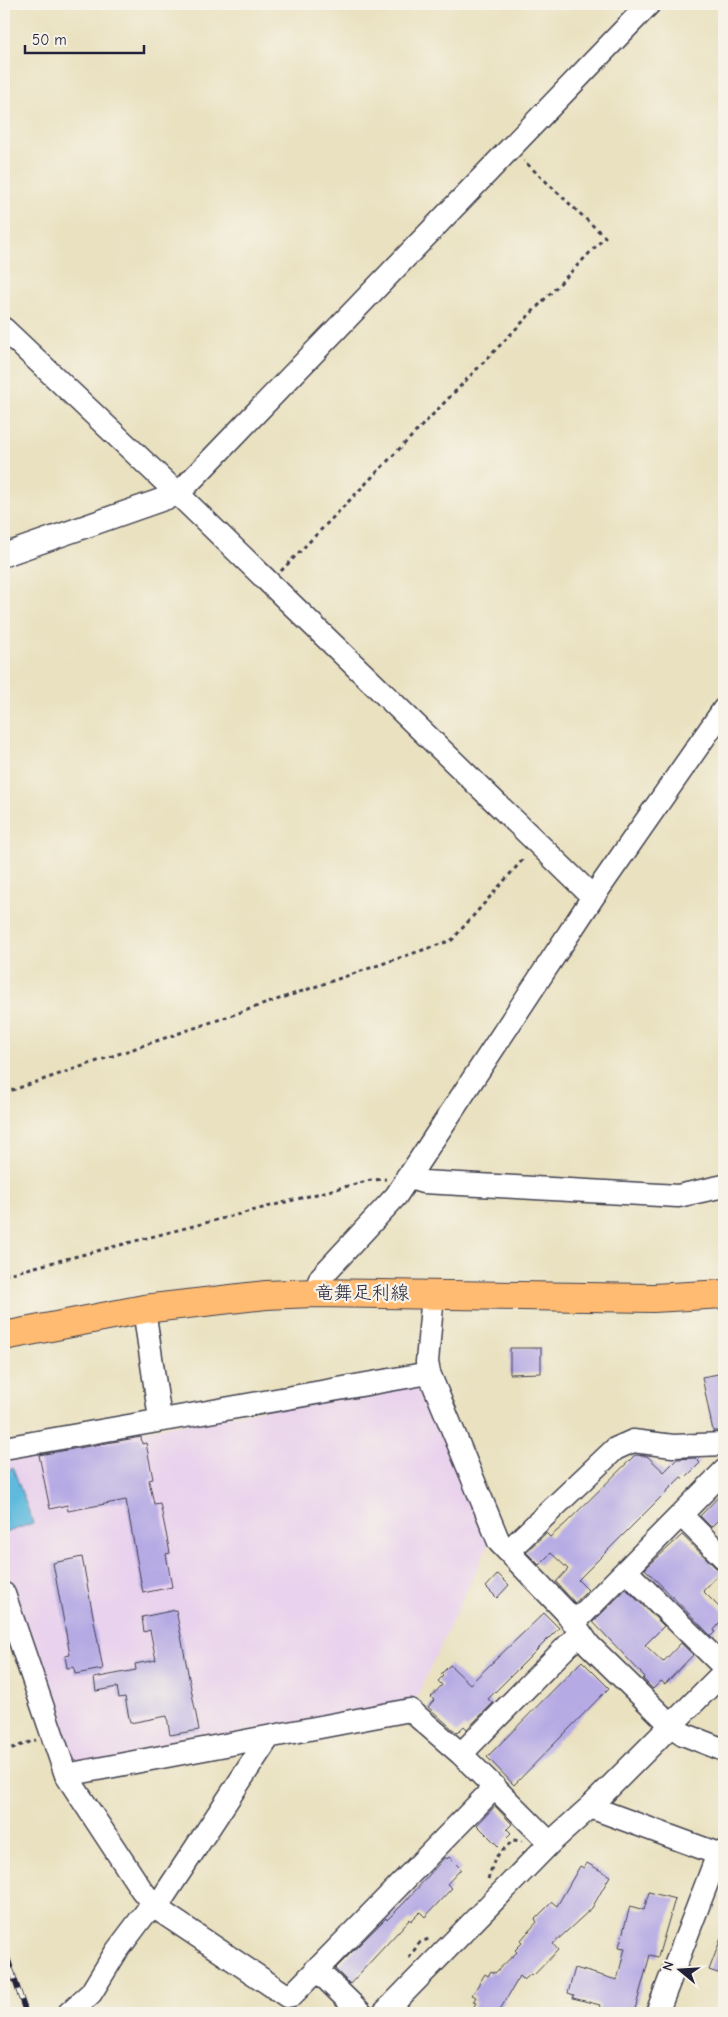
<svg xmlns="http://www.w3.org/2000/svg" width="728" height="2017" viewBox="0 0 728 2017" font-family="'Comic Neue','Klee One',sans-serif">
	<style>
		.built { fill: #e9d2ed }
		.water { fill: #60badd; stroke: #416e8c }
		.building { fill: #b6aae4 }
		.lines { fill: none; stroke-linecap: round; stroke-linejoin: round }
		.minor-casing { stroke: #403f4f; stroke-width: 25 }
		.major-casing { stroke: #403f4f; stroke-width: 30 }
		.path { stroke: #403f4f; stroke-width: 3; stroke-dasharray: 4 4; stroke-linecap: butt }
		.minor { stroke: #fff; stroke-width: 22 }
		.major { stroke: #ffbb71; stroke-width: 28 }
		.rail-casing { stroke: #22223b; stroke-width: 5.5 }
		.rail { stroke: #f7f3e8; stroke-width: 4; stroke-dasharray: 11; stroke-linecap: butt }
		.labels { text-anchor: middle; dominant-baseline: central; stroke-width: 4.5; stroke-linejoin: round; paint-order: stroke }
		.street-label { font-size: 19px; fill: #22223b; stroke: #f7f3e8 }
	</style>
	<rect width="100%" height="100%" fill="#f7f3e8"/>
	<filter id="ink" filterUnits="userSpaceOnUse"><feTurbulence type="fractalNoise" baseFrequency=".02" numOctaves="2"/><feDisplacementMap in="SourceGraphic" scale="10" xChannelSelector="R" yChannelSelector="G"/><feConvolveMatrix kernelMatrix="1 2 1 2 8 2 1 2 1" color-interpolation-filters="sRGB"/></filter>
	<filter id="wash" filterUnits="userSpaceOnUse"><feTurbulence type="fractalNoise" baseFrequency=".0096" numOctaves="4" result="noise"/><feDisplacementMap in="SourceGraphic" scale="20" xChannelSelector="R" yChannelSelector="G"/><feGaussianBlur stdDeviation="1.12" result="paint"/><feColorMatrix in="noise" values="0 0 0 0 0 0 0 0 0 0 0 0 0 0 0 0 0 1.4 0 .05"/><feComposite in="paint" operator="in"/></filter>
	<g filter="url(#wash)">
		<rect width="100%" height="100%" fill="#e9e1bf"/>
		<path class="built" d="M414,1382L428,1386L490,1541L413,1705L80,1768L69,1763L4,1572V1456Z"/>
		<path class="water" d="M13,1468L33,1523L5,1533L4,1472Z"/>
		<g id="blocks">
			<path class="building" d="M510,1348H541V1373L510,1374Z
				M724,1373V1431H713L702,1377Z
				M141,1437L142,1444L146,1443L153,1479L149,1480L154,1504L160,1503L170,1553L166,1554L172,1587L143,1593L126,1500L68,1511L67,1505L50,1509L39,1455Z
				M635,1455L647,1456L664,1472L677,1459L695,1458L700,1463L684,1479L681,1477L578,1580L588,1590L575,1603L556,1582L568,1569L551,1553L539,1565L526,1552L546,1533L550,1537L564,1525Z
				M724,1491V1514L711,1527L700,1516Z
				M682,1535L715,1567L722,1571L703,1591L724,1612V1618L714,1630L715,1632L711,1636L645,1569Z
				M82,1557L103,1669L75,1674L74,1667L67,1668L65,1656L70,1655L53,1563Z
				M498,1574L509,1585L497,1598L486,1587Z
				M626,1589L664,1626L645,1645L663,1662L681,1643L693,1655L665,1684L661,1681L653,1689L643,1679L645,1677L593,1622Z
				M176,1610L199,1730L170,1735L167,1716L130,1723L125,1697L119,1698L117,1687L96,1691L94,1678L136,1670L135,1664L156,1660L150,1630L144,1632L142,1617Z
				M544,1613L559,1628L488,1699L493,1703L467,1729L464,1726L457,1733L428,1707L434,1700L431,1697L442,1685L438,1681L443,1676L441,1674L450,1665L470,1684Z
				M582,1661L609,1688L514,1785L487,1757Z
				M495,1806L512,1824L507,1829L511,1833L498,1846L477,1825Z
				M445,1857L447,1859L449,1857L461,1869L447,1884L452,1888L425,1917L420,1912L411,1921L410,1919L350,1984L335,1969L386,1918L387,1920L405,1902Z
				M587,1863L610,1876L592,1908L553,1944L558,1950L533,1976L531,1974L524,1980L520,1976L498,2013H470L476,2003L473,2002L476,1997L472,1995L485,1974L488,1976L491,1971L495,1973L517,1952L515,1950L522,1943L520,1941L537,1922L535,1919L552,1902L557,1906L580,1866L584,1868Z
				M649,1892L675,1899L658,1957L650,1955L634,2013H598L600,2005L573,1998L574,1995L568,1993L575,1968L617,1980L625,1948L619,1947L630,1906L644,1910Z
				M723,1933L724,1934V1975L709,1970Z"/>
		</g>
	</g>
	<g filter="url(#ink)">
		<use href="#blocks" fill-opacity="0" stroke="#403f4f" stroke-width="1"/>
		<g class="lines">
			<defs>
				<path id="minor" d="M4,329L178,494L593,897
					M4,555L178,494L649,4
					M407,1177L423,1182L678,1196L724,1186
					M314,1293L321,1277L396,1196L593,897L724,709
					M433,1294L427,1362L429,1373L499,1542L566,1612L589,1645L672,1726L683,1734L724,1750
					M144,1309L160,1419
					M4,1448L429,1373
					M681,1515L724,1558
					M508,1551L615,1449L633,1441L673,1446L724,1444
					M626,1571L724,1667
					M4,1594L66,1775L141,1889L156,1908L287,1996L292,1995L495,1787
					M574,1623L724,1471
					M461,1754L580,1633
					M66,1775L410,1710L461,1754L550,1843
					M590,1807L724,1856
					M156,1908L269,1737
					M316,1969L361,2013
					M69,2013L91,1993L116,1952L153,1903
					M384,2013L550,1843L590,1807L724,1672
					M657,2013L718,1854"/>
				<path id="major" d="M4,1336L144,1309L266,1295L314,1293L653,1298L724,1294"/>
			</defs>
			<use href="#minor" class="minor-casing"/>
			<use href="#major" class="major-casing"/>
			<path class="path" d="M281,571L605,237L524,161
				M4,1093L452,940L525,857
				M4,1275L371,1180L386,1179
				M4,1751L36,1740
				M488,1879L495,1858L513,1840L522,1841
				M409,1958L419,1943L431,1938"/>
			<use href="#minor" class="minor"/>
			<use href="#major" class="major"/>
			<defs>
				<path id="rail" d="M4,1948L26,2013"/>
			</defs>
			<use href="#rail" class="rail-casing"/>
			<use href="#rail" class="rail"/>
		</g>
	</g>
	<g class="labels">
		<g class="street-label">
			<text x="362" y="1293">竜舞足利線</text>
		</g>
	</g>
	<rect width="728" height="2017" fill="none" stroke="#f7f3e8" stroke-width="20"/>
	<g transform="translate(680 1970) rotate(288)" stroke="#f7f3e8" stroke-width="4" paint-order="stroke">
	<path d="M0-4L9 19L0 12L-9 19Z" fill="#22223b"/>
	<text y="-8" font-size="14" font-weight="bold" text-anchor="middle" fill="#22223b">N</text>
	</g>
	<path d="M25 45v8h119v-8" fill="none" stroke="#22223b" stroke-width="2.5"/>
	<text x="32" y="45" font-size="15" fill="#22223b" stroke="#f7f3e8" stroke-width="4" paint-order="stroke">50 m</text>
</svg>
